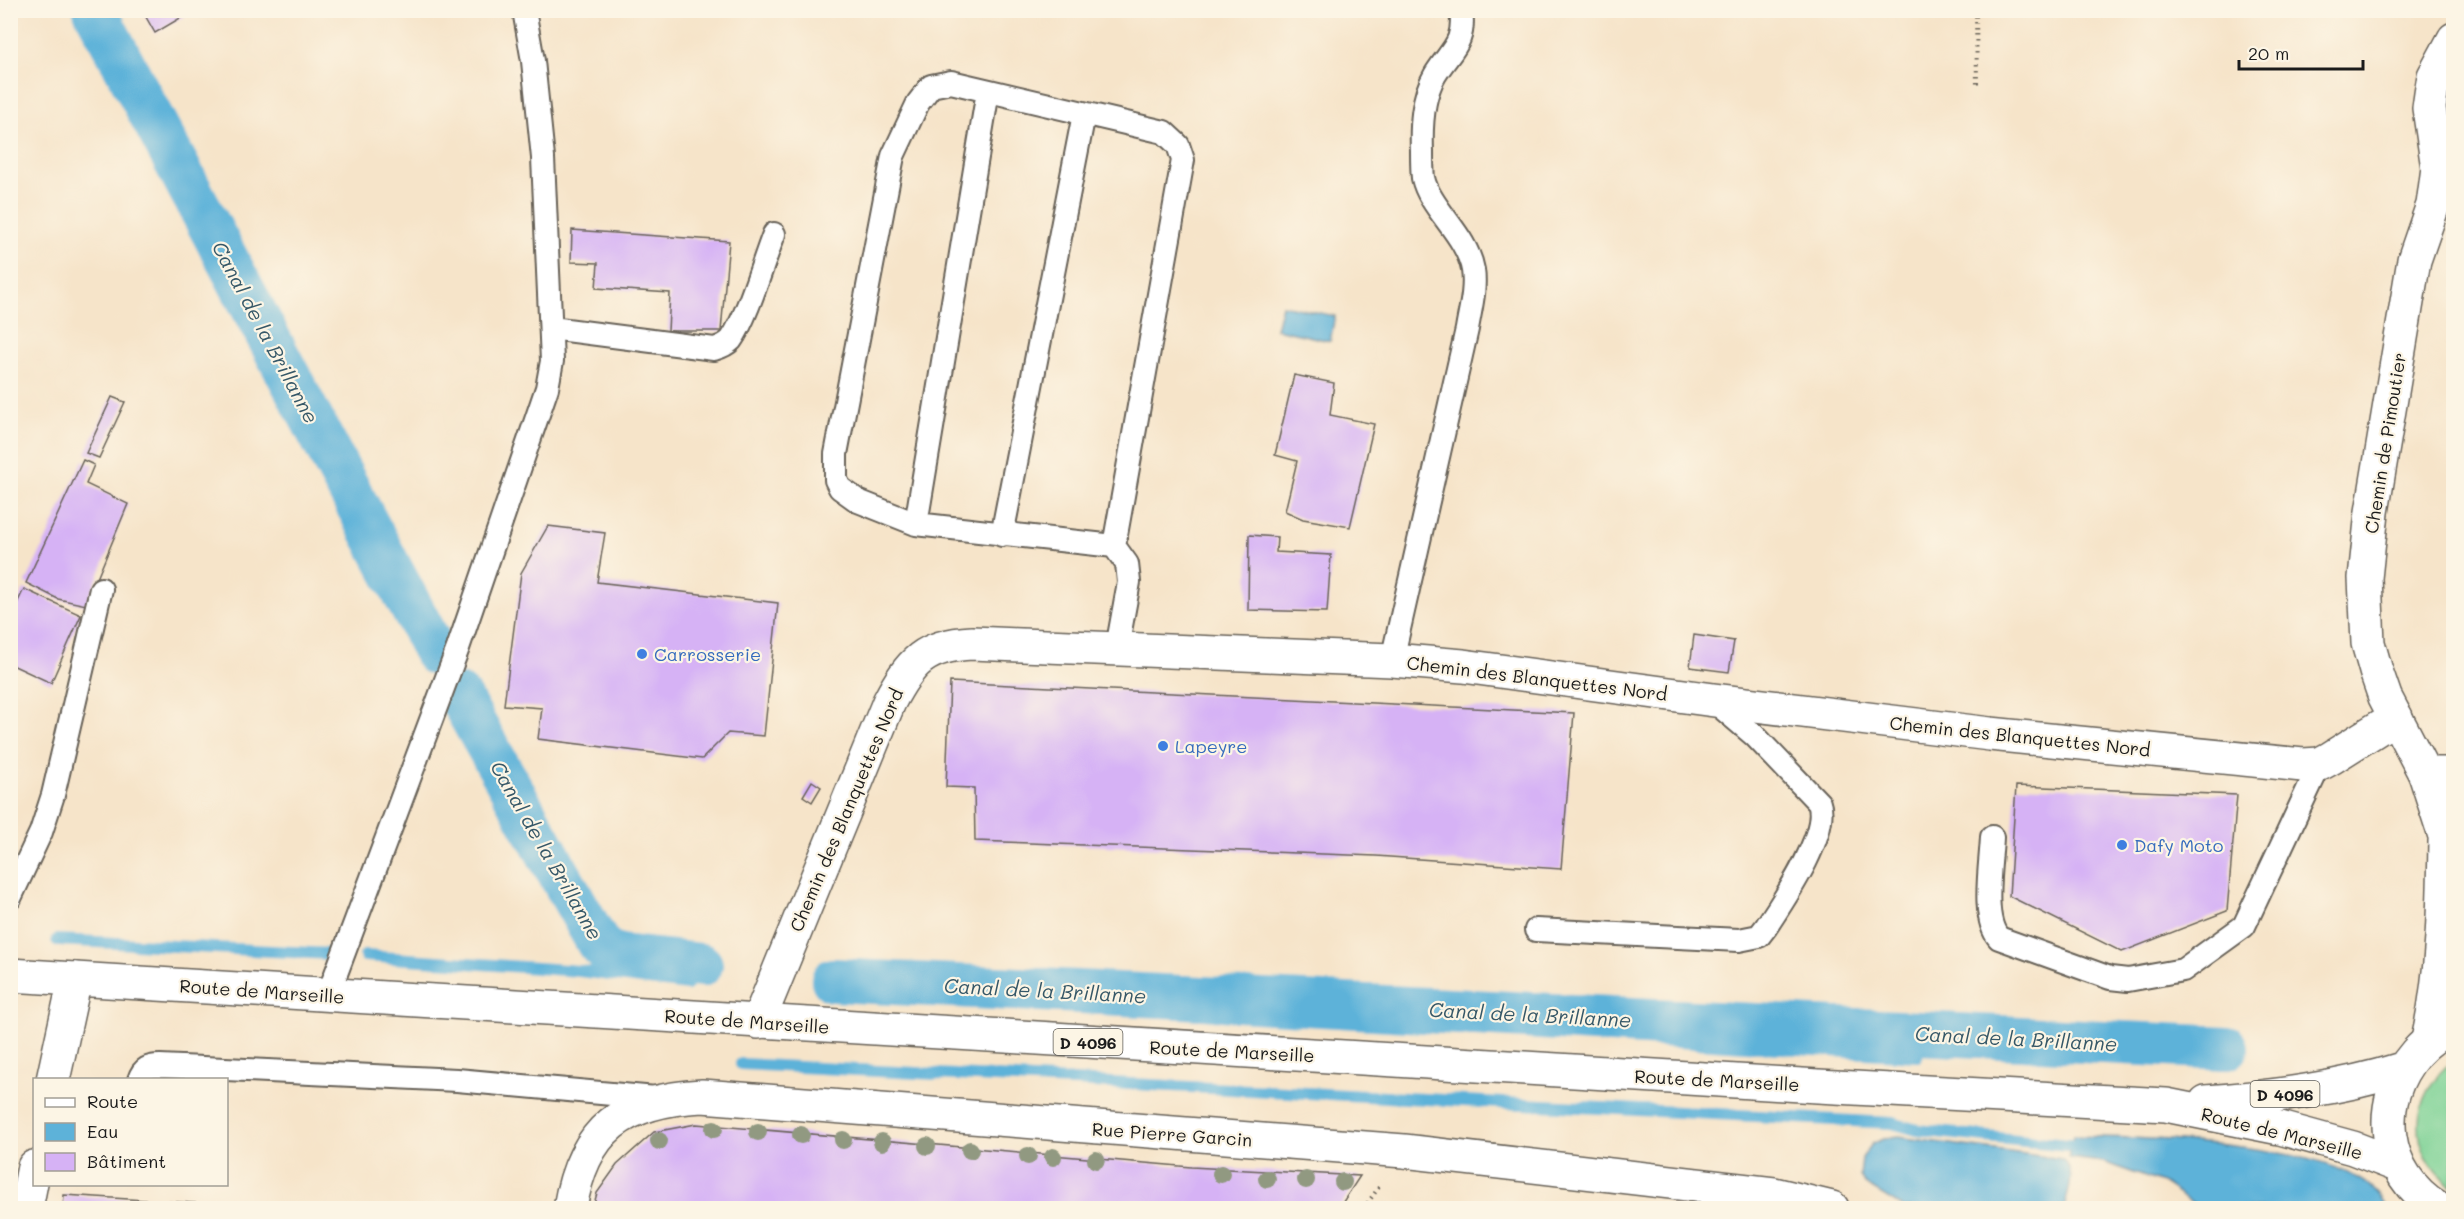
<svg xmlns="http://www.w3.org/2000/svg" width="2464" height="1219" viewBox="0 0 2464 1219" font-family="Mali,sans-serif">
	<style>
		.green { fill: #7dd295; stroke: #4c7758; stroke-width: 1.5 }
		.water { fill: #5db2d9; stroke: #3c677a; stroke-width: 1.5 }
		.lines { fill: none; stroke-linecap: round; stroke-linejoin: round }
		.stream { stroke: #5db2d9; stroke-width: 12 }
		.canal { stroke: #5db2d9; stroke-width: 44 }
		.building { fill: #d6b2f5 }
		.service-casing { stroke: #686259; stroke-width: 26 }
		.minor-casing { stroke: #686259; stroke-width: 36 }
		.secondary-casing { stroke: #686259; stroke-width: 36 }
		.primary-casing { stroke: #686259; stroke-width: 36 }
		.path { stroke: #686259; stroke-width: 4; stroke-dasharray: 1.5 4.5; stroke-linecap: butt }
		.service { stroke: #fff; stroke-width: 22 }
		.minor { stroke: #fff; stroke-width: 33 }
		.secondary { stroke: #fff; stroke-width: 33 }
		.primary { stroke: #fff; stroke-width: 33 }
		.tree { fill: #919981 }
		.shop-dot { fill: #3f7fe0; stroke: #fcf5e5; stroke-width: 2 }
		.labels { text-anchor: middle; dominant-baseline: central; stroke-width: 4.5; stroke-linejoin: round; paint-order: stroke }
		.shield { fill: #fcf5e5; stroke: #5f5d58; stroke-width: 1.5 }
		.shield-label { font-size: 16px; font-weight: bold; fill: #1c1c1c }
		.street-label { font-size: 18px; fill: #1c1c1c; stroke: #fcf5e5 }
		.shop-label { font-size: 18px; fill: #366cbe; stroke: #fcf5e5; text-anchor: start }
		.water-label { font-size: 20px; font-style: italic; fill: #365868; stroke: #fcf5e5 }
	</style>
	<rect width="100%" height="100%" fill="#fcf5e5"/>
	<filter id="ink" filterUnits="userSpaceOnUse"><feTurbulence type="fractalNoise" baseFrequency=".0167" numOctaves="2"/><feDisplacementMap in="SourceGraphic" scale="12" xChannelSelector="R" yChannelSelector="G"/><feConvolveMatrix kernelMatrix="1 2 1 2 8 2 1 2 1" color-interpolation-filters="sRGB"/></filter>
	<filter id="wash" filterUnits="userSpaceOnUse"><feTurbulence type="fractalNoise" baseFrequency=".008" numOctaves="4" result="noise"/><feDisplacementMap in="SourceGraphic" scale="24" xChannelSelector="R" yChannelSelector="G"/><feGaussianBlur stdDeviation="1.35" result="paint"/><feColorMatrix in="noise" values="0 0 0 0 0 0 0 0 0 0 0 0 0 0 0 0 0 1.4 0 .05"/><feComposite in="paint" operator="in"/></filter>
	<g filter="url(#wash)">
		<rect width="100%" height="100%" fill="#f6e4c9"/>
		<path class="green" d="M2453,1061V1186C2405,1155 2410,1093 2453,1061Z"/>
		<path class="water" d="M1282,305L1335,316L1330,341L1276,329Z
			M2073,1136C2138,1139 2360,1139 2387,1208H2199L2162,1183L2103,1162L2069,1158Z
			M1898,1137L2062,1159C2078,1171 2068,1192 2064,1208H1904L1865,1184L1860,1176L1862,1158L1872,1144L1883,1139Z"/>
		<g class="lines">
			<path class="stream" d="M57,940L330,954
				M365,956L580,971L687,985
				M845,995L914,997L1917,1056L1924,1033
				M741,1064L1892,1123L1917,1130L2087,1147"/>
			<path class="canal" d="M95,10L436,654
				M459,696L598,943L608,952L621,956L701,965
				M833,980L2227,1048"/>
		</g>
		<g id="blocks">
			<path class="building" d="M142,10H194L155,33Z
				M572,230L729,241L721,331H668L670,293L596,288L598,263L571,262Z
				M1294,375L1334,383L1330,415L1374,424L1350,527L1303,519L1285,511L1297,461L1275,455Z
				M112,397L125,402L99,458L86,453Z
				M83,460L94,465L86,484L128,504L86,605L58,599L26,583Z
				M548,526L605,533L597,582L778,603L764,736L728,733L702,759L538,739L542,708L504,705L521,573Z
				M1249,535L1277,537L1276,552L1331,555L1327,612L1248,610Z
				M24,589L81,615L51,683L10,664V618Z
				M1694,635L1734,641L1729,672L1690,667Z
				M950,682L1574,713L1561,869L1376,856L975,841L974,788L946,787Z
				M812,781L821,787L812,802L803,796Z
				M2016,786L2237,795L2227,911L2122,952L2009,896Z
				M696,1124L1191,1167L1360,1176L1339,1208H593L597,1193L617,1165L654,1132Z
				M64,1195L257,1207V1208H63Z"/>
		</g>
	</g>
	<g filter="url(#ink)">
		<use href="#blocks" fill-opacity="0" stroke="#686259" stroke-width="1.5"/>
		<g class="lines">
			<defs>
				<path id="service" d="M551,328L714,349C721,347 726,345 731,340C747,318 763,262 774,234
					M916,524L988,91
					M1002,535L1084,114
					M1114,546L1183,160L1178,145L1164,132L951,82L931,86L918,103L893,156L836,454V480L840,488L858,501L916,524L1114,546L1127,564L1129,582L1117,648
					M1392,660L1467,329C1470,310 1476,290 1473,270C1467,235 1430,209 1423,178C1422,170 1422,159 1422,151C1421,126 1422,97 1435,75C1450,50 1466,44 1461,10
					M1992,837C1991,863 1981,919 1999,938L2110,978L2128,980L2183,970L2244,926L2320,764
					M10,898L41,832L53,795L101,589
					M1536,930L1739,940L1759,936L1766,927C1783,901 1830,833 1819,803L1754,735L1714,701
					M328,995L458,648L547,388L552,361L543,158L533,61L524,10
					M139,1080C143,1068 149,1066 160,1066L457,1080L656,1098"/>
				<path id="minor" d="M2425,774H2454
					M758,1022L889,702C910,662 925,645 972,643L1392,660L1463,666L1714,700L1990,734L2303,765L2320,764L2331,758L2396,717
					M53,1080L75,979
					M26,1208L34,1167
					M570,1208C583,1128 624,1100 702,1096L1404,1151L1774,1194L1832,1208"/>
				<path id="secondary" d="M2454,39L2434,76L2431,94L2429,108L2438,168L2433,205L2414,260L2372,512L2365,578L2368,643L2376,671L2385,697L2425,774L2454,864
					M2428,1040C2443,974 2444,908 2445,841"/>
				<path id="primary" d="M10,975L1818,1086L2166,1105L2280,1128L2353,1148L2397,1165
					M2206,1102C2272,1097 2339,1089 2402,1069
					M2438,1208C2382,1174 2373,1102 2416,1053C2427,1041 2438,1032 2454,1027"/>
			</defs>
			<use href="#service" class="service-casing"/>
			<use href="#minor" class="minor-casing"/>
			<use href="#secondary" class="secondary-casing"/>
			<use href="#primary" class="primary-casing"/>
			<path class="path" d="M1976,10L1977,88
				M1364,1208L1379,1187"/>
			<use href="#service" class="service"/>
			<use href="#minor" class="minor"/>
			<use href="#secondary" class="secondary"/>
			<use href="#primary" class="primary"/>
		</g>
		<g class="tree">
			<circle cx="714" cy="1129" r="9"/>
			<circle cx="758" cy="1132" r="9"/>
			<circle cx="801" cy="1135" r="9"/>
			<circle cx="843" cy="1140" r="9"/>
			<circle cx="659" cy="1141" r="9"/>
			<circle cx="882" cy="1142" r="9"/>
			<circle cx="927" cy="1146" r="9"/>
			<circle cx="970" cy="1150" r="9"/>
			<circle cx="1028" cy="1156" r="9"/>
			<circle cx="1053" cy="1157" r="9"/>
			<circle cx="1096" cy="1160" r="9"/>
			<circle cx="1221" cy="1174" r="9"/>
			<circle cx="1267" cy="1179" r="9"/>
			<circle cx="1306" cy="1180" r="9"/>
			<circle cx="1343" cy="1182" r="9"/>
		</g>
	</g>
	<g class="shop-dot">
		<circle cx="642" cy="654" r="6"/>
		<circle cx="1163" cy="746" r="6"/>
		<circle cx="2122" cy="845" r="6"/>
	</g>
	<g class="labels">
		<g class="shield">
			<rect x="1053.5" y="1029" width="69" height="26" rx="4.5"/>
			<rect x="2250.5" y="1081" width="69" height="26" rx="4.5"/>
		</g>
		<g class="shield-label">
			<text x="1088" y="1042">D 4096</text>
			<text x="2285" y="1094">D 4096</text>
		</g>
		<g class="street-label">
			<text transform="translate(2385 443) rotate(-81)">Chemin de Pimoutier</text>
			<text transform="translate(1537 678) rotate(7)">Chemin des Blanquettes Nord</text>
			<text transform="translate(2020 736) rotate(6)">Chemin des Blanquettes Nord</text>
			<text transform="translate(846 810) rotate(-67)">Chemin des Blanquettes Nord</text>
			<text transform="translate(262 991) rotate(4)">Route de Marseille</text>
			<text transform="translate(747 1021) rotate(4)">Route de Marseille</text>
			<text transform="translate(1232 1051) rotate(3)">Route de Marseille</text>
			<text transform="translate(1717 1080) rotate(3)">Route de Marseille</text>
			<text transform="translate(2282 1133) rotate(14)">Route de Marseille</text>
			<text transform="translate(1172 1134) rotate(4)">Rue Pierre Garcin</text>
		</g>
		<g class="shop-label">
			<text x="654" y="654">Carrosserie</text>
			<text x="1175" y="746">Lapeyre</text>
			<text x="2134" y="845">Dafy Moto</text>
		</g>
		<g class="water-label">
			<text transform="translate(266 332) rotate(62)">Canal de la Brillanne</text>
			<text transform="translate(547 850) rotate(60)">Canal de la Brillanne</text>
			<text transform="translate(1045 990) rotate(3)">Canal de la Brillanne</text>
			<text transform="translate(1530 1014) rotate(3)">Canal de la Brillanne</text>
			<text transform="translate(2016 1038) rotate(3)">Canal de la Brillanne</text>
		</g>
	</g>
	<rect width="2464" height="1219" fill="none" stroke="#fcf5e5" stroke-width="36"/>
	<rect x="33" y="1078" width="195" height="108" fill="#fcf5e5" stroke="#a29e95" stroke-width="1.5"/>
	<rect x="45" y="1098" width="30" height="9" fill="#ffffff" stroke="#a29e95" stroke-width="1.5"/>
	<text x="87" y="1108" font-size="18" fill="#1c1c1c">Route</text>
	<rect x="45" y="1123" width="30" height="18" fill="#5db2d9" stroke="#a29e95" stroke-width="1.5"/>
	<text x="87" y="1138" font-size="18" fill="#1c1c1c">Eau</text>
	<rect x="45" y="1153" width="30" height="18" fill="#d6b2f5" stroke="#a29e95" stroke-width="1.5"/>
	<text x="87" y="1168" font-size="18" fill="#1c1c1c">Bâtiment</text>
	<path d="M2239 60v9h124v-9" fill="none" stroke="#1c1c1c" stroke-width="3"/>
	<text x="2248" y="60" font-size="18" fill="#1c1c1c" stroke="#fcf5e5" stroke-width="4.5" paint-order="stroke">20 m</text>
</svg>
